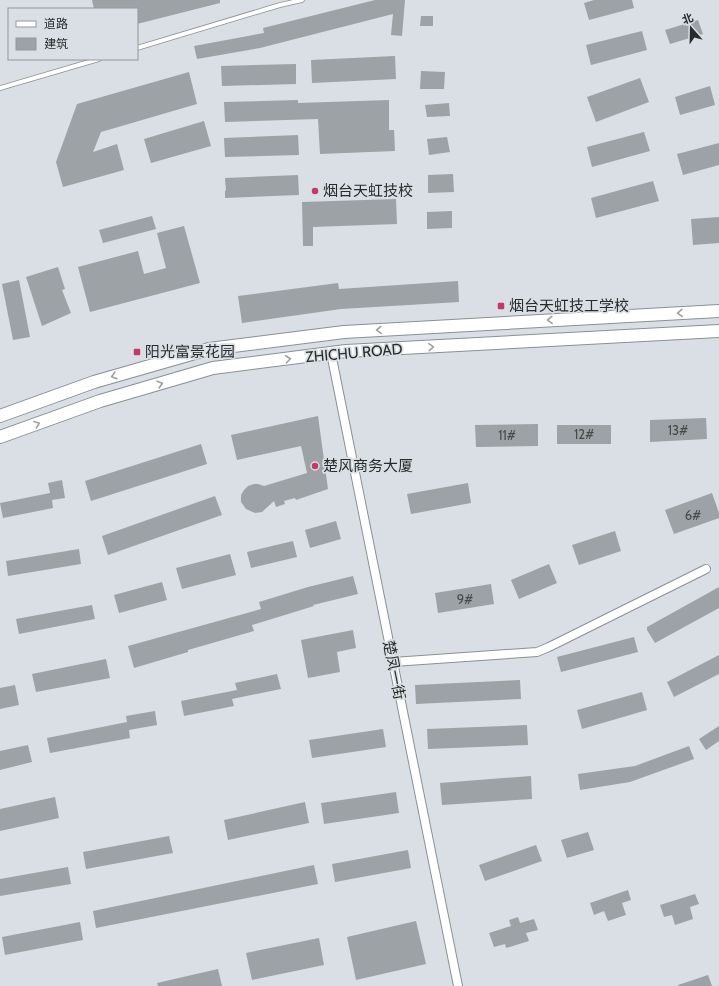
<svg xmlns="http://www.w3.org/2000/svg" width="719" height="986" viewBox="0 0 719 986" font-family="Cabin,'Noto Sans SC',sans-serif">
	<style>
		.building { fill: #9ca2a6 }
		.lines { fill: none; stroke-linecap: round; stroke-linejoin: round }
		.lane-casing { stroke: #8a9094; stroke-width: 5.5 }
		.street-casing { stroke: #8a9094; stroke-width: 10 }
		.primary-casing { stroke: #8a9094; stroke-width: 14 }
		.lane { stroke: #fff; stroke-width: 4 }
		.street { stroke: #fff; stroke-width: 8 }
		.primary { stroke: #fff; stroke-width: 12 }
		.oneway { stroke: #9ea0a0 }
		.poi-dot { fill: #c63866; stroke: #d9dfe4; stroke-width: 1.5 }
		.labels { text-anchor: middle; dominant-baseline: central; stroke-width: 3.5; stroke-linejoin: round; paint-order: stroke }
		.number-label { font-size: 13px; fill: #45494a }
		.poi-label { font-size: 15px; fill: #282b2c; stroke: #d9dfe4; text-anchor: start }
		.street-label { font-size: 15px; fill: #282b2c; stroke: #d9dfe4 }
	</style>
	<rect width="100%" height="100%" fill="#d9dfe4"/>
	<path class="building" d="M92,0H220V3L137,24V9H94Z
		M375,0H405L402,36L391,35L393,14L260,48L197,59L194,46L264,33L263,28Z
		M594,0H632L634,8L589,20L584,3Z
		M421,16H433V26H420Z
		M698,20L703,34L670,44L665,30Z
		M642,31L647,50L591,65L586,45Z
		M395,56L396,79L312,83L311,60Z
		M296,64V84L222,86L221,66Z
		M421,71L445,72L444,89H420Z
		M189,72L197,104L101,132L93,152L117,144L124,170L63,187L56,162L77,104Z
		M640,78L649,102L596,122L587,97Z
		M710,86L715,105L680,115L675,97Z
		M298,100V103L389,100V130H394L395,151L320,154L318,119L225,122L224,102Z
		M449,103L450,116L427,117L425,105Z
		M204,121L211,146L151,163L144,139Z
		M644,132L650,151L592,167L587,147Z
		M298,135L299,155L225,157L224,138Z
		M447,137L450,152L429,155L427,139Z
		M719,143V165L683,175L677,154Z
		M453,174L454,192L428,193V175Z
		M298,175L299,195L225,198V191L226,190L225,178Z
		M653,181L659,201L596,218L591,198Z
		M396,199L397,224L313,227V246H303L302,202Z
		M452,211V228L427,229V212Z
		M152,216L156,229L103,243L99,230Z
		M719,217V243L693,245L691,219Z
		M184,226L200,283L90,312L78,267L138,251L144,274L166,268L157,233Z
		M58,267L65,289L62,290L71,313L42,326L26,277Z
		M19,280L30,337L13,340L2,284Z
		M458,281L459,302L341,309L242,323L238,296L338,283L339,289Z
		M318,416L328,489L296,500L295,498L284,501L285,504L276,507L274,501L262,512L255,513L246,509L241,502V495L244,490L248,486L254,484H258L264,486L307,473L301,446L237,460L231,435Z
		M706,418L707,439L650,442V420Z
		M538,424V446L476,447L475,425Z
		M557,425H611V444H557Z
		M201,444L207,464L91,501L85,481Z
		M62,480L65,498L52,500L53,508L3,518L0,503L50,493L48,483Z
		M468,483L471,503L411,514L407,494Z
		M712,493L719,513V518L674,534L665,510Z
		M215,496L222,515L108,555L102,536Z
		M336,521L341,539L310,548L305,530Z
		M615,531L621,551L579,565L572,545Z
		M293,541L297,557L251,568L247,552Z
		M79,549L81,564L8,576L6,561Z
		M230,554L236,575L182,589L176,568Z
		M549,564L557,583L519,599L511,580Z
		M353,576L358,594L313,605L314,606L252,625L254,631L188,650V652L134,668L128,646L261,609L259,602L308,587Z
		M162,582L167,600L119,613L114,595Z
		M491,584L494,604L438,613L435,593Z
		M719,587V608L655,643L647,630V627Z
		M92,605L95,619L19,634L16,619Z
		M353,630L356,648L337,652L340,672L308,678L301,640Z
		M634,637L638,652L561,672L557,657Z
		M719,655V674L674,697L667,682Z
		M106,659L110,678L36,692L32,674Z
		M277,674L281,689L232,699L234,706L184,716L181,701L237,690L235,683Z
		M520,680L521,699L416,704L415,685Z
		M15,685L19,705L0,709V688Z
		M642,692L647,710L582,729L577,710Z
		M155,711L157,725L129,730L130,738L50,753L47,738L127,722L126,716Z
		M527,725L528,745L428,749L427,729Z
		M719,726V741L706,750L699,739Z
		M383,729L386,747L312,758L309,740Z
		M28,745L32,762L0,770V751Z
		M689,746L694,759L630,782L580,790L578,774L635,766Z
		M531,776L532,799L442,805L440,783Z
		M396,792L399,813L324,824L321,803Z
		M55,797L59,818L0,831V809Z
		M305,802L309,823L228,840L224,820Z
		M588,832L594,850L567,858L561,840Z
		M169,836L173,853L86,869L83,852Z
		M536,845L542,861L485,881L479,865Z
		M408,850L411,868L335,882L332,864Z
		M314,865L318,884L96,928L93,911Z
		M68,867L71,884L0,896V879Z
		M628,890L631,900L622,903L626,915L608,921L604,911L594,915L590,903Z
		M695,894L699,904L690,907L693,919L675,925L672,915L664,917L660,905Z
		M518,917L520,923L534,919L538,930L526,933L529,941L506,948L505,944L494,947L489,933L511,926L509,920Z
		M416,921L426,964L356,980L347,937Z
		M80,922L83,940L5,955L2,937Z
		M319,938L324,965L252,980L246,953Z
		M218,969L222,986H158L157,983Z
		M708,975L712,986H678V985Z"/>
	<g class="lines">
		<defs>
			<path id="lane" d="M137,48L280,5L302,0
				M0,88L99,59"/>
			<path id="street" d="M331,353L458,986
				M393,662L537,652L549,647L706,569"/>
			<path id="primary" d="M0,416L94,382L209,349L344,332L719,311
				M0,437L100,401L213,368L346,351L719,331"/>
		</defs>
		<use href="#lane" class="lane-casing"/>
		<use href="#street" class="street-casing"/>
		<use href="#primary" class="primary-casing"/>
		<use href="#lane" class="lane"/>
		<use href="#street" class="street"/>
		<use href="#primary" class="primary"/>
	</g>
	<defs><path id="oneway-chevron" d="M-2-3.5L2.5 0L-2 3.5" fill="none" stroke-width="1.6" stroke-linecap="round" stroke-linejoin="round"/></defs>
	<g class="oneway">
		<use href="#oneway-chevron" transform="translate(680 313) rotate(177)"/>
		<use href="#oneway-chevron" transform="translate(550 320) rotate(177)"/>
		<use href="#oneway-chevron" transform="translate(379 330) rotate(177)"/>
		<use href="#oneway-chevron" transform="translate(431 347) rotate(-3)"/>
		<use href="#oneway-chevron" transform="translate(288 359) rotate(-7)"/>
		<use href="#oneway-chevron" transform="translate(114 376) rotate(164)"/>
		<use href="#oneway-chevron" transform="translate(160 384) rotate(-16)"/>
		<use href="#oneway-chevron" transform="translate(37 424) rotate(-20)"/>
	</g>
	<g class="poi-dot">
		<circle cx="315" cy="191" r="4"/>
		<rect x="497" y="302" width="8" height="8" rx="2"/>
		<rect x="133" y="348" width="8" height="8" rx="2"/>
		<circle cx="315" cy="466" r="4"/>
	</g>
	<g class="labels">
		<g class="number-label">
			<text x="678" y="430">13#</text>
			<text x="584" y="434">12#</text>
			<text x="507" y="435">11#</text>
			<text x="693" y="515">6#</text>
			<text x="465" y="599">9#</text>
		</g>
		<g class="poi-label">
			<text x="323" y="191">烟台天虹技校</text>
			<text x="509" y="306">烟台天虹技工学校</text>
			<text x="145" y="352">阳光富景花园</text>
			<text x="323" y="466">楚风商务大厦</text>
		</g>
		<g class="street-label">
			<text transform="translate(354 353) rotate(-5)">ZHICHU ROAD</text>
			<text transform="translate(394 670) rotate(79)">楚凤一街</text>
		</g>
	</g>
	<rect x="8" y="8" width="130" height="52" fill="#d9dfe4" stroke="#92979a"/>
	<rect x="16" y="21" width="20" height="6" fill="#ffffff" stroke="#92979a"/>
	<text x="44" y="28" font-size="12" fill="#282b2c">道路</text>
	<rect x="16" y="38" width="20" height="12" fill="#9ca2a6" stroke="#92979a"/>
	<text x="44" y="48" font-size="12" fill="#282b2c">建筑</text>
	<g transform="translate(691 28) rotate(340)" stroke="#d9dfe4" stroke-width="3" paint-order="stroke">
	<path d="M0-3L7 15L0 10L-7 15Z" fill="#282b2c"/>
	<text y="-6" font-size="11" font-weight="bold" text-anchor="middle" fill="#282b2c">北</text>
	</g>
</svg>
